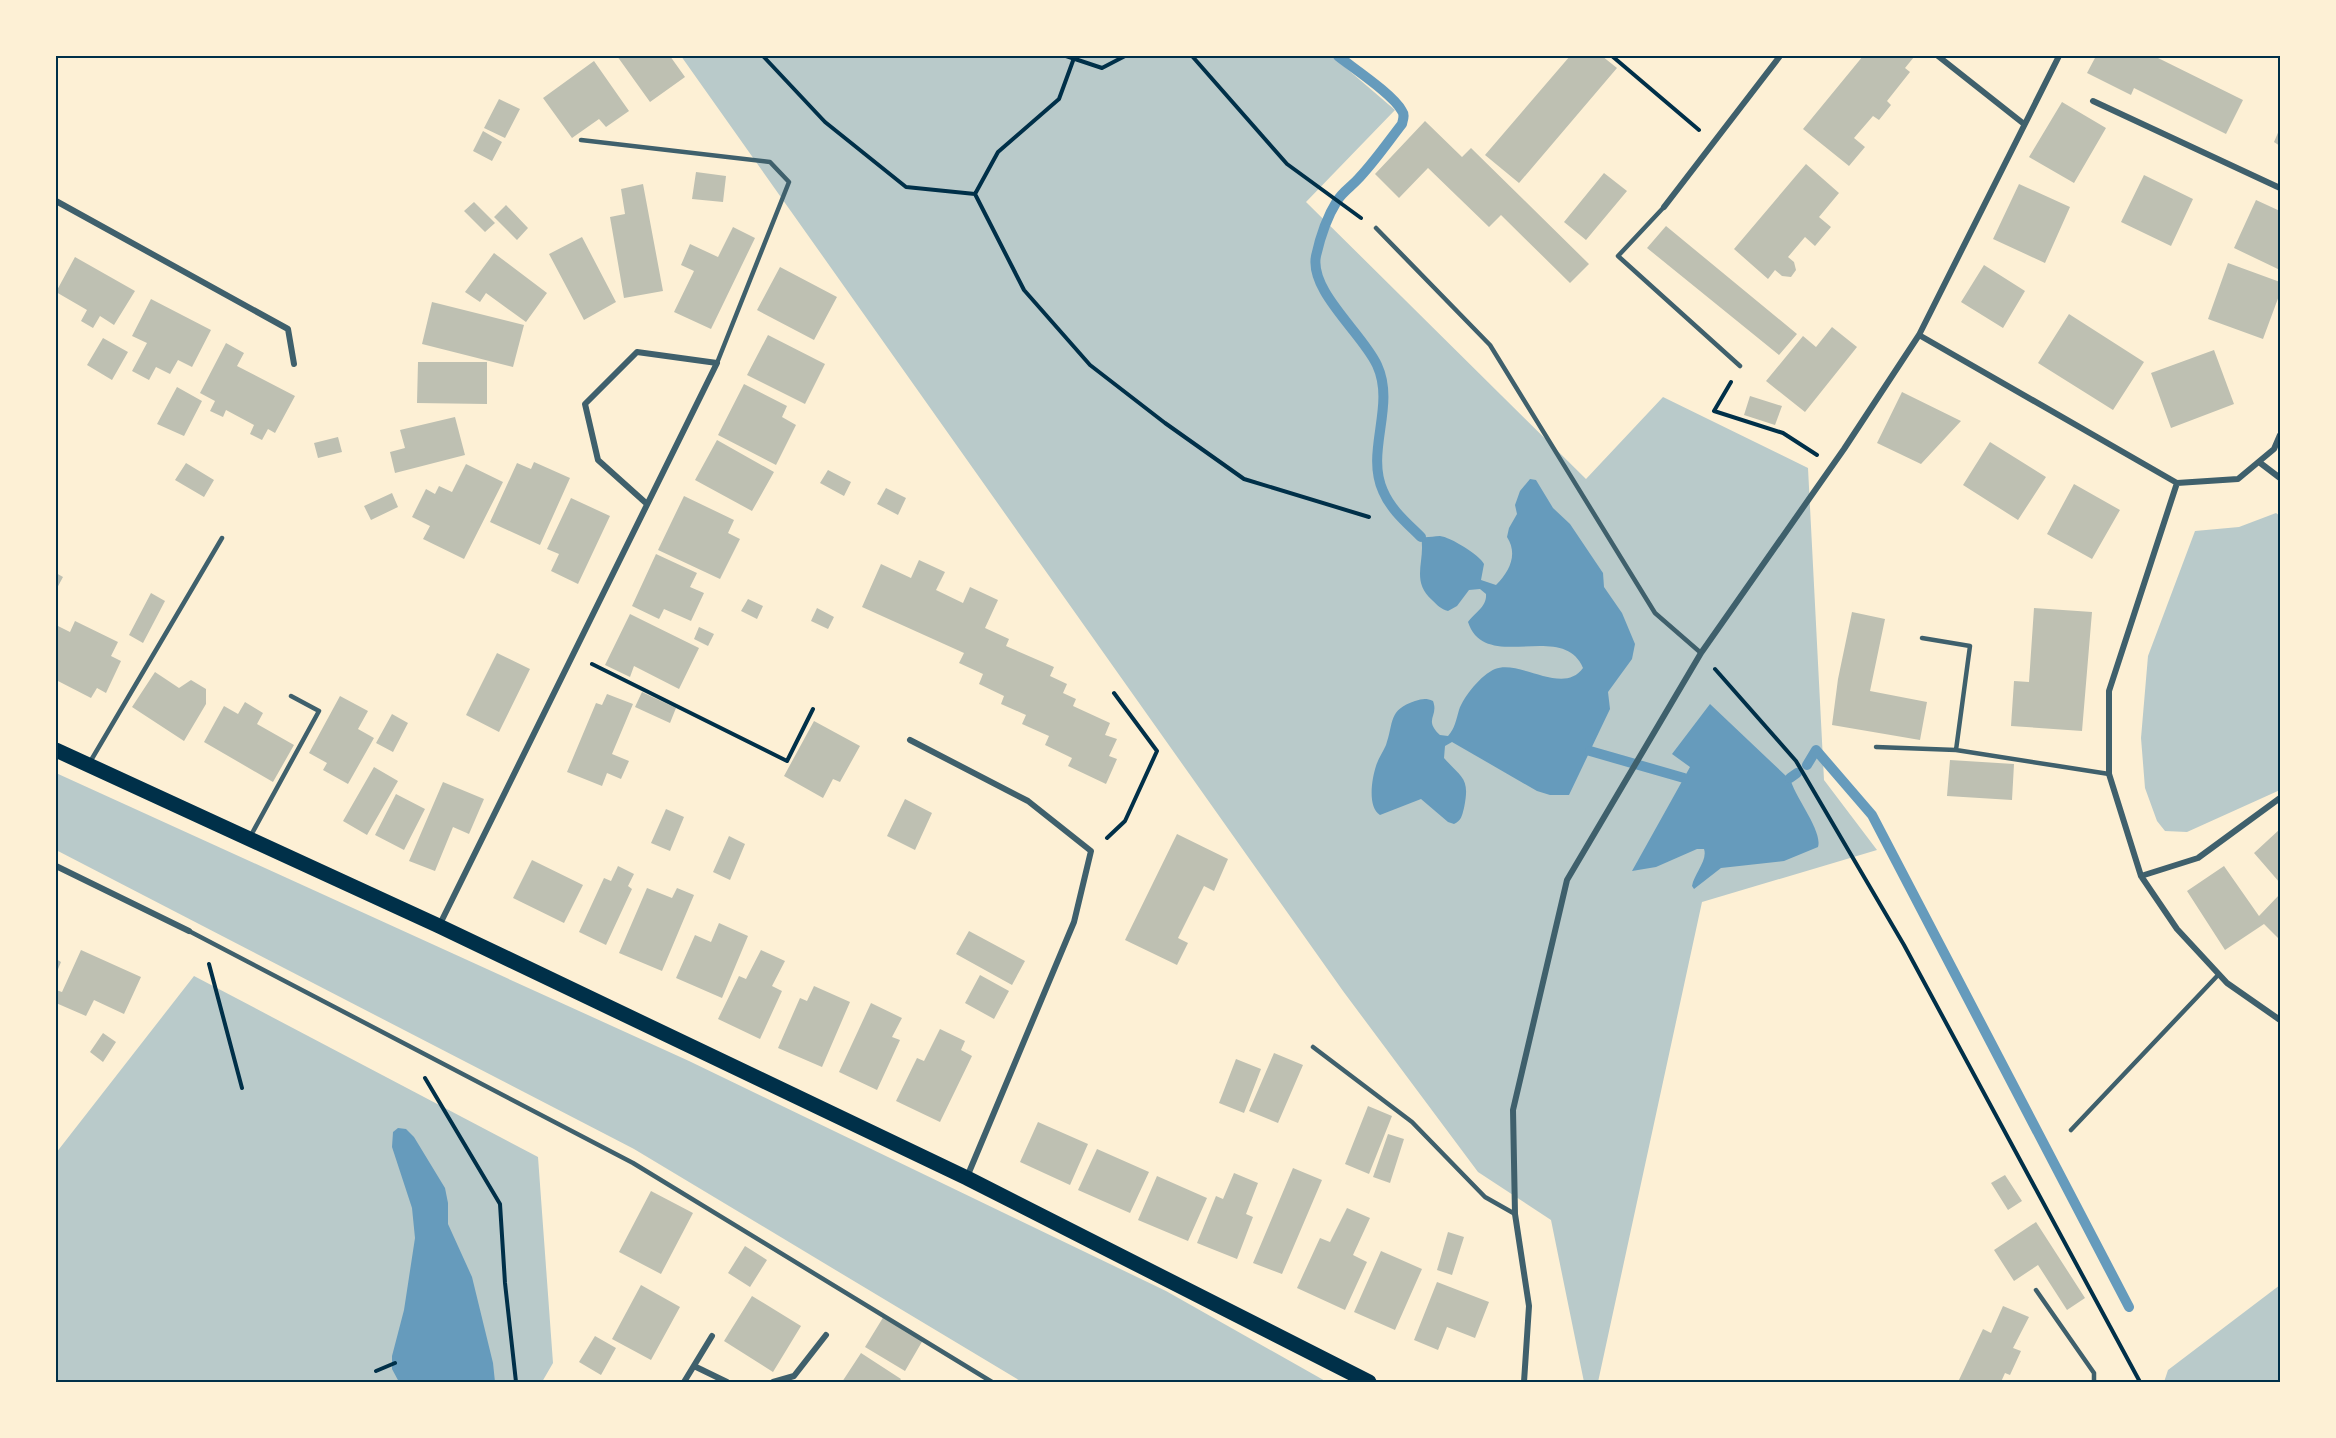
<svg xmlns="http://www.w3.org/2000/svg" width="2336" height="1438" viewBox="0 0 2336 1438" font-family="Karla,sans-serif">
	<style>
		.green { fill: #b9caca }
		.water { fill: #669bbc }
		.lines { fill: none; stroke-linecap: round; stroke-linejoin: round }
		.stream { stroke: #669bbc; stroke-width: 10 }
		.building { fill: #bec0b2 }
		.path { stroke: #003049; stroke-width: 4 }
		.service { stroke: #3f606c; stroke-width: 4.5 }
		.minor { stroke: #3f606c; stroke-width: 6 }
		.primary { stroke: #003049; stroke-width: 15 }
		.neatline { fill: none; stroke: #003049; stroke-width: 2 }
	</style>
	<rect width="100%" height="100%" fill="#fdf0d5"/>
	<path class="green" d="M681,56H1332L1395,110L1306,202L1586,479L1663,397L1808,468L1824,780L1877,850L1702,902L1598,1382H1584L1551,1220L1478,1172L1343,991Z
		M2276,513L2280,516V790L2187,832L2165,831L2157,821L2145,788L2141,738L2148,656L2195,531L2239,527Z
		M56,773L689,1061L1166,1291L1327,1382H1022L634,1149L56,850Z
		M194,976L538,1157L553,1363L542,1382H56V1153Z
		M2280,1285V1382H2164L2168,1370Z"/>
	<path class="water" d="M1530,479L1536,480L1553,508L1570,524L1603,573L1604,587L1622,613L1635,644L1632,659L1608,692L1610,709L1569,795H1550L1537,791L1452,742L1445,746L1444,758C1463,779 1470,778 1464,808C1462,816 1461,821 1454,824L1448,822L1421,799L1380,815C1367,807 1372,778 1376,766C1378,759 1383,752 1386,745C1394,722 1388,710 1415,701C1422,699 1426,698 1433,701C1439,717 1423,719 1440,735L1448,736C1455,728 1456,720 1459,710C1464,696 1481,675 1495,669C1520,659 1563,696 1583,668C1563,620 1485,674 1468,622C1474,613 1487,607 1486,594L1480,589L1469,590L1457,606L1448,611C1441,609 1437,605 1432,600C1410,580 1426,561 1421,537C1428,538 1433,536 1440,536C1450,537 1480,555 1484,564L1481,580L1496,585C1510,571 1518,554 1507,537L1509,528L1517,514L1515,505L1520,491Z
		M1710,704L1786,776L1790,778C1794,796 1823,831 1818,847L1784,861L1721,868L1694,889L1692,886C1694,874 1708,860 1704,849H1697L1656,867L1632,871L1690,767L1672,754Z
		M398,1128L406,1129L414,1137L445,1188L448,1203V1224L472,1277L493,1363L495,1382H399L392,1369V1356L404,1310L415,1238L412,1208L392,1147L393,1132Z"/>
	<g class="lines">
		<path class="stream" d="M1338,56C1353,68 1394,95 1402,111C1405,115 1403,119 1402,124C1388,142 1375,161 1359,178C1352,186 1342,192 1337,201C1327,217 1320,238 1316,256C1309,291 1363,334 1377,365C1396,406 1365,451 1383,491C1391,510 1407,523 1421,537
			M1590,751L1684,778
			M1807,765L1816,750L1872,815L2129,1307
			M1790,778L1797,773"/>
	</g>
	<path class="building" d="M617,56H670L685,77L650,102Z
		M1570,56H1602L1617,68L1519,183L1485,155Z
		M1863,56H1911L1914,57L1905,68L1910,72L1887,101L1891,105L1879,120L1873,116L1854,138L1865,147L1849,166L1803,129Z
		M2096,56H2154L2243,100L2226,134L2134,88L2131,95L2087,73Z
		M594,61L629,111L606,127L599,119L572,138L543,98Z
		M499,99L520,109L505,138L484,128Z
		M2062,102L2106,128L2074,183L2029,157Z
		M1425,121L1462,157L1471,148L1589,264L1570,283L1501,215L1489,227L1428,168L1399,198L1375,174Z
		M2280,128V146L2274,142Z
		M483,131L502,142L492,161L473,151Z
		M1806,164L1839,193L1819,217L1831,227L1815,246L1805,237L1788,257L1794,262L1796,270L1791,277L1782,276L1775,270L1768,279L1734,249Z
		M696,172L726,176L723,202L692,199Z
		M1604,173L1627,191L1586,240L1564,222Z
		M2144,175L2193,199L2171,246L2121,222Z
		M643,184L663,291L624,298L610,217L625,214L621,189Z
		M2019,184L2070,207L2045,263L1993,239Z
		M2256,200L2280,211V270L2234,248Z
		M474,202L495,223L485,232L464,211Z
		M506,205L528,228L517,240L494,217Z
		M1666,226L1797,334L1779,355L1647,248Z
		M733,227L755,238L711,329L674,312L694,271L681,265L690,244L718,257Z
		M582,237L616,302L584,320L549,254Z
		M494,253L547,293L526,322L486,293L480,302L465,292Z
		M75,257L135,291L114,325L100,316L93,328L81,321L87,310L56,292Z
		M2228,263L2280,282V293L2263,339L2208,319Z
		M1984,265L2025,291L2003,328L1961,302Z
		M780,267L837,297L814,340L757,310Z
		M151,299L211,330L192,367L178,360L170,374L156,367L149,380L132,371L147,343L132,336Z
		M432,302L524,325L513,367L422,344Z
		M2069,314L2144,362L2113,410L2038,363Z
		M1832,327L1857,347L1805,412L1766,381L1803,336L1816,347Z
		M768,335L825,364L805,404L747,375Z
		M103,338L128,352L112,380L87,365Z
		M226,343L244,353L237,366L295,396L275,433L268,429L262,440L250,434L254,425L226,410L223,417L210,411L215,401L200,393Z
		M2214,350L2234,404L2171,428L2151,373Z
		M418,362H487V404L417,403Z
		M744,384L787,406L782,417L796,425L776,465L718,435Z
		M177,387L202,401L184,436L157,424Z
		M1902,392L1961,421L1921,464L1877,443Z
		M1750,396L1782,406L1775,425L1744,415Z
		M455,417L465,455L395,473L390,452L405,448L400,430Z
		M338,437L342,452L318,458L314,443Z
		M717,440L774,472L752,511L695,480Z
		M1990,442L2046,477L2018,520L1963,485Z
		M534,462L570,478L540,545L490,522L517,463L531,469Z
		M186,463L214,480L204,497L175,480Z
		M466,464L503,482L464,559L423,539L430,526L412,517L426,489L435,494L439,486L452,492Z
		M828,470L851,482L844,496L820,483Z
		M2074,484L2120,510L2092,559L2047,534Z
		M886,488L906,498L898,515L877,504Z
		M392,493L398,507L371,520L364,506Z
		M684,496L734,520L728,533L740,539L720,579L658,550Z
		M571,498L610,516L578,584L551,571L559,554L547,549Z
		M656,554L697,573L690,587L704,593L691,621L664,609L659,619L632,606Z
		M919,560L945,572L936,590L963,603L970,587L998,600L985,628L1009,639L1006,646L1054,667L1050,676L1067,684L1063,693L1076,699L1073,706L1110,723L1105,735L1117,739L1109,756L1117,759L1106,784L1068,766L1072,758L1045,745L1049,736L1022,724L1026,715L1001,704L1004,696L979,684L983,674L959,663L964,653L862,607L881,564L911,578Z
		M56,573L63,577L56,590Z
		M151,593L165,601L143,643L129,635Z
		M748,599L763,606L757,619L741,611Z
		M817,608L834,617L828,629L811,621Z
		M2034,608L2092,612L2082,731L2011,726L2014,681L2029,682Z
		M1852,612L1885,619L1870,691L1927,702L1920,740L1832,725L1838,679Z
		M630,614L699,648L679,689L634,666L630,677L605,665Z
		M75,621L118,642L111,656L121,661L106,693L97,688L91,698L56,680V625L70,632Z
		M699,627L714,634L708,646L694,639Z
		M497,653L530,669L499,732L466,715Z
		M155,672L179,688L191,680L206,689V704L184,741L132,707Z
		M642,692L676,708L670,723L635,707Z
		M607,694L633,704L612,754L629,761L621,779L607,773L602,786L567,772L596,703L602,705Z
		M340,696L368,711L358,729L374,738L348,784L323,770L327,763L309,753Z
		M245,702L263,713L257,724L294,745L273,782L204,742L224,706L238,714Z
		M392,714L408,723L393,752L376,743Z
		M814,721L860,746L840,782L833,779L823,798L784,776Z
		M1950,760L2014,764L2012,800L1947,796Z
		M374,767L398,781L367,835L343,821Z
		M443,782L484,799L469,834L453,827L435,871L409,861Z
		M396,794L425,809L404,850L375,835Z
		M905,799L932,813L915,850L887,836Z
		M666,809L684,817L670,851L651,843Z
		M2280,829V883L2254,853Z
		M1177,834L1228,859L1214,891L1204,886L1178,938L1188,943L1177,965L1125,940Z
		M729,836L745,844L730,880L713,872Z
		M532,860L583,885L564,923L513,898Z
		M618,866L634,874L628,886L632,889L606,945L579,932L604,878L611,881Z
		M2224,866L2259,916L2280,894V940L2264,924L2225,950L2187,891Z
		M647,888L672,898L677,888L694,895L662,971L619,953Z
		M719,923L748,936L722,998L676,978L695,935L711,942Z
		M969,931L1025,961L1012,985L956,954Z
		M81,950L141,977L124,1014L94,1000L86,1016L56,1003V990L62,992Z
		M761,950L785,961L772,986L782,991L760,1039L718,1019L739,976L746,979Z
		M56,959L61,962L56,974Z
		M980,975L1009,991L994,1019L965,1003Z
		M814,986L850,1002L822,1067L778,1048L800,998L807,1001Z
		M871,1003L902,1018L892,1037L900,1040L877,1090L839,1072Z
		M940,1029L965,1041L961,1050L972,1056L940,1122L896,1101L917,1058L924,1061Z
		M103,1033L116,1042L103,1062L90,1052Z
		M1274,1053L1303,1065L1278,1123L1249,1111Z
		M1236,1059L1261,1069L1244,1113L1219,1103Z
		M1368,1106L1392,1116L1369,1174L1345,1164Z
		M1038,1122L1088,1144L1070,1185L1020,1162Z
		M1388,1134L1404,1139L1390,1183L1373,1177Z
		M1097,1149L1149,1172L1130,1213L1078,1190Z
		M1293,1168L1322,1180L1282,1274L1253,1263Z
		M1234,1173L1258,1183L1246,1214L1253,1217L1237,1259L1197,1243L1216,1196L1223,1199Z
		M2005,1175L2022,1201L2008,1210L1991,1183Z
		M1157,1176L1207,1198L1188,1241L1138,1220Z
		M651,1191L693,1213L661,1274L619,1252Z
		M1347,1208L1370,1218L1353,1255L1367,1262L1345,1310L1297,1288L1320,1238L1330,1242Z
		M2036,1222L2085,1298L2067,1310L2038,1265L2014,1281L1994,1250Z
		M1448,1232L1464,1237L1452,1275L1437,1270Z
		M745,1246L767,1260L750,1287L728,1273Z
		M1381,1251L1422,1269L1395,1330L1354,1312Z
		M1437,1282L1489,1302L1475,1338L1447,1327L1438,1350L1414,1340Z
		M641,1285L680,1307L651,1360L612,1339Z
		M752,1296L801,1326L773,1372L724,1341Z
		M2003,1306L2029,1317L2013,1348L2021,1351L2010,1375L2005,1373L2001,1382H1958L1983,1329L1991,1333Z
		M884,1316L923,1340L905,1371L865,1347Z
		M595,1336L616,1348L601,1375L579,1362Z
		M861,1353L901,1379L899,1382H842Z"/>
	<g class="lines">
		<path class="path" d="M763,56L825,122L906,187L975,194
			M1066,56L1102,68L1125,56
			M1192,56L1287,164L1361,218
			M1612,56L1699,130
			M1074,58L1059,99L998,152L975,194L1024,290L1090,365L1165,423L1244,479L1369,517
			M1731,382L1714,411L1783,433L1817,455
			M592,664L787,761L813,709
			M1715,669L1796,761L1904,945L2140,1382
			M1107,838L1125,821L1157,751L1114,693
			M209,964L242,1088
			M425,1078L500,1204L505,1283L516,1382
			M376,1371L395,1363"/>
		<path class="service" d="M581,140L770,162L789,182L717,363
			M1664,207L1618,256L1740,366
			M1376,228L1490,345L1655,613L1701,653
			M1922,638L1970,646L1956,750L2109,774
			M1876,747L1956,750
			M90,762L222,538
			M250,837L319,711L291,696
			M189,931L633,1163L992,1382
			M1313,1047L1412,1122L1485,1197L1515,1214
			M2071,1130L2219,974
			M2036,1290L2094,1373V1382"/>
		<path class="minor" d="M1938,56L2024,124
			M2093,101L2280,188
			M56,201L288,329L294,364
			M1664,207L1780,56
			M1919,335L2177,483L2238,479L2274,449L2280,435
			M2259,462L2280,478
			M2177,483L2109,691V774L2141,876L2198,858L2280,798
			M910,740L1028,801L1091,851L1074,922L967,1177
			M56,866L189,931
			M2141,876L2177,929L2227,983L2280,1020
			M439,926L717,363L637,352L585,404L598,460L647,504
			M694,1366L727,1382
			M684,1382L712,1336
			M773,1382L794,1376L826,1335
			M1524,1382L1529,1306L1515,1214L1513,1110L1567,880L1701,653L1844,449L1919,335L2059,56"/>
		<path class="primary" d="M56,750L439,926L967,1178L1369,1382"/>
	</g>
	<rect width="2336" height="1438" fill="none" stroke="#fdf0d5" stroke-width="114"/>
	<rect x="57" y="57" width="2222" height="1324" class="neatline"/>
</svg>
